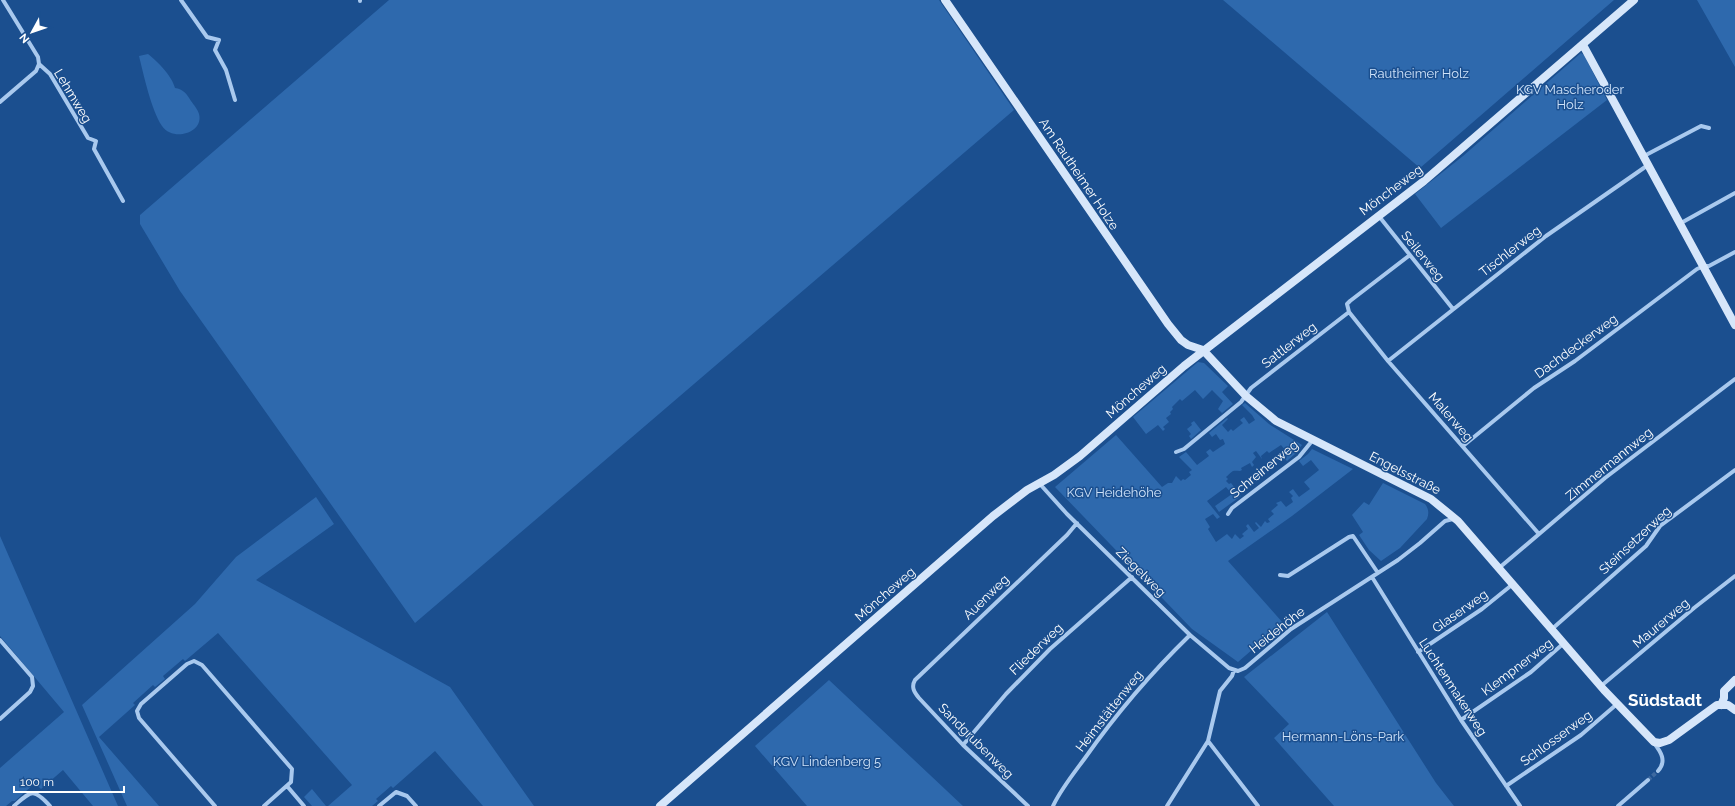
<svg xmlns="http://www.w3.org/2000/svg" width="1735" height="806" viewBox="0 0 1735 806" font-family="Raleway,sans-serif">
	<style>
		.green { fill: #2e69ad }
		.lines { fill: none; stroke-linecap: round; stroke-linejoin: round }
		.street-tunnel { stroke: #3d69a0; stroke-width: 4; stroke-dasharray: 4 2; stroke-linecap: butt }
		.street { stroke: #a9c9ee; stroke-width: 4 }
		.secondary { stroke: #d6e6fa; stroke-width: 8 }
		.labels { text-anchor: middle; dominant-baseline: central; stroke-width: 3; stroke-linejoin: round; paint-order: stroke }
		.park-label { font-size: 13px; fill: #cfe3fa; stroke: #1b4f8f }
		.street-label { font-size: 13px; fill: #fff; stroke: #1b4f8f }
		.district-label { font-size: 17px; font-weight: bold; fill: #fff; stroke: #1b4f8f }
	</style>
	<rect width="100%" height="100%" fill="#1b4f8f"/>
	<path class="green" d="M389,0H939L1014,110L415,623L180,291L140,224V215Z
		M1223,0H1614L1420,168Z
		M1697,0H1735V67Z
		M1581,53L1584,55L1607,100L1441,228L1415,194L1463,156Z
		M148,54C158,62 172,76 175,88C183,89 187,94 191,101C194,105 198,110 199,114C204,133 173,142 162,126C151,109 144,76 139,56Z
		M1198,362L1204,363L1228,386L1222,392L1233,404L1222,413L1218,409L1223,401L1212,390L1203,399L1195,390L1182,401L1180,399L1172,407L1173,409L1170,412L1171,414L1166,418L1169,422L1163,427L1165,429L1163,431L1158,425L1146,434L1133,417Z
		M1245,403L1269,424L1302,445L1295,454L1287,461L1285,459L1287,457L1286,455L1283,457L1282,455L1286,451L1281,445L1269,453L1267,451L1261,456L1262,459L1256,451L1253,453L1256,457L1252,462L1254,465L1252,467L1250,463L1241,468L1242,470L1240,471C1231,470 1233,471 1226,477L1228,479L1226,481L1229,484L1231,483L1241,496L1219,512L1215,506L1232,494L1226,487L1207,501L1220,517L1217,519L1213,514L1205,519L1210,527L1208,529L1216,542L1227,534L1232,539L1235,534L1240,539L1244,536L1242,534L1248,529L1246,526L1248,524L1254,532L1259,528L1255,523L1256,522L1261,527L1265,521L1267,523L1270,522L1268,519L1274,514L1271,511L1278,505L1276,503L1281,501L1286,507L1293,502L1291,498L1293,496L1289,492L1293,489L1299,497L1310,489L1304,482L1319,470L1311,460L1303,466L1299,461L1308,454L1312,449L1353,469L1292,516L1228,561L1283,623L1238,662L1192,629L1055,487L1116,435L1162,487L1168,483H1172L1176,476L1181,481L1183,479L1185,480L1191,475L1189,472L1192,470L1179,457L1186,452L1197,465L1209,456L1206,452L1210,449L1213,452L1225,444L1223,439L1220,440L1216,434L1212,437L1209,433L1227,418L1228,419L1222,425L1228,432L1231,429L1233,431L1243,423L1240,420L1244,417L1249,424L1255,420L1252,415L1242,405Z
		M1194,421L1201,430L1191,439L1189,436L1191,434L1187,429L1192,425L1191,423Z
		M1383,483L1425,504C1429,509 1429,514 1427,519L1400,548L1381,561L1369,550L1359,535L1363,532L1352,515L1364,502L1369,505Z
		M316,497L334,524L256,580L450,687L534,806H483L435,751L393,788L391,786L376,799L378,801L372,806H328L352,785L218,633L185,661L183,659L163,676L165,679L155,687L153,685L133,703L135,705L99,737L159,806H127L82,705L195,604L236,557Z
		M0,536L118,806H93L63,770L41,789L35,783L15,801H12L6,806H0V768L64,712L0,636Z
		M1327,612L1436,783L1454,806H1334L1274,738L1289,724L1244,677Z
		M829,680L963,806H807L755,746Z
		M312,789L326,806H312L304,797Z"/>
	<g class="lines">
		<path class="street-tunnel" d="M1648,780L1658,771"/>
		<path class="street" d="M3,0L38,57L39,64L50,74L88,138L96,141L94,149L123,201
			M181,0L207,37L219,40L215,50L226,70L235,100
			M360,0V1
			M0,102L36,71L39,64
			M1644,156L1701,126L1709,128
			M1378,215L1453,309
			M1681,223L1735,193
			M1349,312L1388,361L1539,534
			M1388,361L1546,236L1648,165
			M1463,446L1534,388L1575,361L1697,269L1704,266H1709L1735,252
			M1176,452L1184,449L1241,402L1251,388L1349,312L1347,304L1350,301L1410,255
			M1039,483L1067,514L1190,635L1229,668L1238,671L1245,668L1291,629L1398,560L1420,543L1445,521L1453,519
			M1228,514L1232,508L1299,457L1312,441
			M1499,568L1605,478L1735,379
			M1280,575L1288,576L1349,537L1353,536L1378,573
			M1372,577L1461,720L1520,806
			M1552,629L1646,546L1660,526L1735,470
			M0,640L32,677L33,686L30,692L0,719
			M1418,652L1482,609L1513,584
			M1601,686L1694,608L1735,576
			M1461,720L1531,672L1564,643
			M1208,741L1258,806
			M1654,743C1661,752 1667,761 1658,771
			M963,745L1006,694L1050,649L1132,577
			M287,786L304,806
			M1506,786L1581,735L1617,704
			M14,806C31,791 33,787 50,806
			M215,806L139,718L137,711L141,704L187,664L194,661L202,665L292,769L291,782L264,806
			M379,806L396,792L407,796L416,806
			M1028,806L963,745L919,698C914,692 911,687 915,680L1067,535L1077,523
			M1053,806C1061,789 1074,773 1085,758C1116,714 1151,673 1190,635
			M1167,806L1208,741L1220,691L1232,676L1234,670
			M1618,806L1648,780"/>
		<path class="secondary" d="M945,0L1168,324L1181,340L1188,345L1203,350L1246,396L1276,421L1431,499L1458,521L1604,690L1654,742L1660,743L1669,740L1717,705H1728L1735,710
			M1583,45L1735,325
			M1721,705L1724,698V691L1735,680
			M660,806L993,516L1027,490L1054,475L1080,456L1184,366L1424,181L1634,0"/>
	</g>
	<g class="labels">
		<g class="park-label">
			<text x="1419" y="73">Rautheimer Holz</text>
			<text x="1570" y="89">KGV Mascheroder<tspan x="1570" dy="15">Holz</tspan></text>
			<text x="1114" y="492">KGV Heidehöhe</text>
			<text x="1343" y="736">Hermann-Löns-Park</text>
			<text x="827" y="761">KGV Lindenberg 5</text>
		</g>
		<g class="street-label">
			<text transform="translate(73 96) rotate(59)">Lehmweg</text>
			<text transform="translate(1079 174) rotate(56)">Am Rautheimer Holze</text>
			<text transform="translate(1391 190) rotate(-37)">Möncheweg</text>
			<text transform="translate(1510 251) rotate(-38)">Tischlerweg</text>
			<text transform="translate(1423 256) rotate(51)">Seilerweg</text>
			<text transform="translate(1289 345) rotate(-38)">Sattlerweg</text>
			<text transform="translate(1576 346) rotate(-36)">Dachdeckerweg</text>
			<text transform="translate(1136 391) rotate(-41)">Möncheweg</text>
			<text transform="translate(1451 417) rotate(49)">Malerweg</text>
			<text transform="translate(1609 464) rotate(-39)">Zimmermannweg</text>
			<text transform="translate(1264 469) rotate(-39)">Schreinerweg</text>
			<text transform="translate(1405 473) rotate(27)">Engelsstraße</text>
			<text transform="translate(1635 540) rotate(-43)">Steinsetzerweg</text>
			<text transform="translate(1141 572) rotate(45)">Ziegelweg</text>
			<text transform="translate(885 594) rotate(-41)">Möncheweg</text>
			<text transform="translate(986 597) rotate(-44)">Auenweg</text>
			<text transform="translate(1460 611) rotate(-35)">Glaserweg</text>
			<text transform="translate(1661 623) rotate(-40)">Maurerweg</text>
			<text transform="translate(1277 630) rotate(-38)">Heidehöhe</text>
			<text transform="translate(1036 649) rotate(-44)">Fliederweg</text>
			<text transform="translate(1517 667) rotate(-37)">Klempnerweg</text>
			<text transform="translate(1453 687) rotate(57)">Luchtenmakerweg</text>
			<text transform="translate(1109 711) rotate(-52)">Heimstättenweg</text>
			<text transform="translate(1556 738) rotate(-36)">Schlosserweg</text>
			<text transform="translate(976 741) rotate(45)">Sandgrubenweg</text>
		</g>
		<g class="district-label">
			<text x="1665" y="700">Südstadt</text>
		</g>
	</g>
	<g transform="translate(32 32) rotate(230)" stroke="#1b4f8f" stroke-width="3" paint-order="stroke">
	<path d="M0-3L7 15L0 10L-7 15Z" fill="#ffffff"/>
	<text y="-6" font-size="11" font-weight="bold" text-anchor="middle" fill="#ffffff">N</text>
	</g>
	<path d="M14 786v6h110v-6" fill="none" stroke="#ffffff" stroke-width="2"/>
	<text x="20" y="786" font-size="12" fill="#ffffff" stroke="#1b4f8f" stroke-width="3" paint-order="stroke">100 m</text>
</svg>
